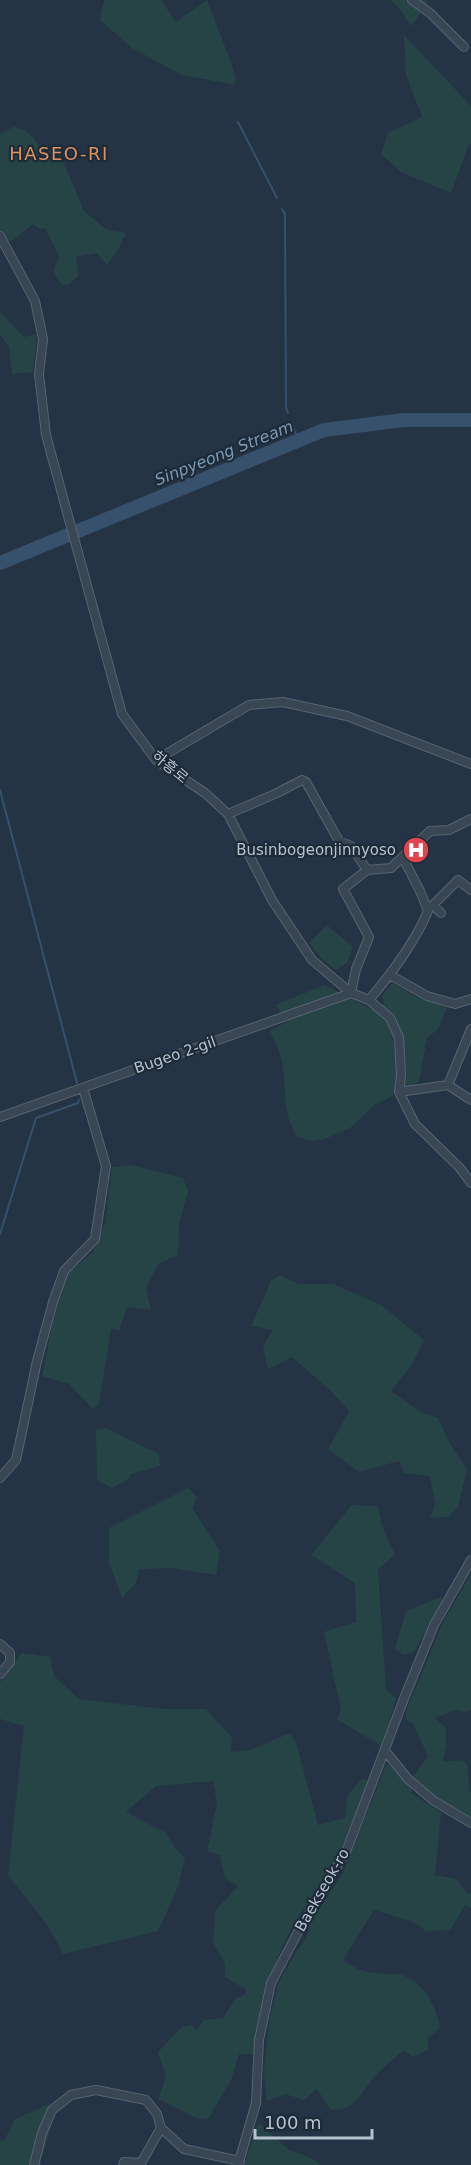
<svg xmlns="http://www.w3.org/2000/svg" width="471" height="2165" viewBox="0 0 471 2165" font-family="'DejaVu Sans','Noto Sans KR',sans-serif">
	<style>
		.green { fill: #264446 }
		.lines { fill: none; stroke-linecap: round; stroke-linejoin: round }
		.stream { stroke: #37516d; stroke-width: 2 }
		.river { stroke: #37516d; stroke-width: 14 }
		.minor-casing { stroke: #576471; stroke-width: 10 }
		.minor { stroke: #394654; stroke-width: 8 }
		.labels { text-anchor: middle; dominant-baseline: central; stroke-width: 4.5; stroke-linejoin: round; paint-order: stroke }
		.street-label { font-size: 15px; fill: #b6c1ce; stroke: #1d2b39 }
		.poi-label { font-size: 15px; fill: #b6c1ce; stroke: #1d2b39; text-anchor: end }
		.water-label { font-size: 16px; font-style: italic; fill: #7b98b7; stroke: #1d2b39 }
		.quarter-label { font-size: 18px; letter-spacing: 1.5px; fill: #e08f5f; stroke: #1d2b39 }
	</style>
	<rect width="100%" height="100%" fill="#243445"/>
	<path class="green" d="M104,0H161L176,22L207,0L232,65L236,85L182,75L132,48L100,20Z
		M390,0H425L428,3L411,26L398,7Z
		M404,35L471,106V144H469L451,193L401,172L381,154L388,133L422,117L406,75Z
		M13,127C29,128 36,140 43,153L57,147L84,211L107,230L126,233L118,250L107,265L97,253L76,257L79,275L69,284L62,285L53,272L59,257L46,229L38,228L33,224L13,240L0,243V134Z
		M0,312L24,337L37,334L33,372L12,374L9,346L0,335Z
		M327,925L353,947L347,963L336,970L321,958L309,943Z
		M392,983L418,998L447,1007L439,1028L427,1038L419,1082L373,1106L350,1128L325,1139L312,1141L296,1136C281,1107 288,1091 282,1062C280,1051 274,1041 270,1031L288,1021L275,1005L325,985L373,1010L384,1004L382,996Z
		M131,1165L183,1178L188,1191L179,1224L178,1255L159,1263L146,1288L151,1310L127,1307L119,1331L111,1328L99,1404L93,1409L69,1384L42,1376L53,1320L68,1274L93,1252L105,1224L112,1167Z
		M280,1275L299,1284H333L381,1305L424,1340L413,1363L391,1391L422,1413L438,1418L450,1444L467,1469L458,1507L448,1517L430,1518L435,1504L430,1476L404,1473L399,1461L359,1472L328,1449L349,1411L332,1392L292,1357L268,1369L263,1346L273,1330L251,1326L271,1281Z
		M106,1428L159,1454L160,1466L131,1474L127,1480L112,1488L97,1480L96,1430Z
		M188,1488L197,1497L192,1508L220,1551L216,1575L172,1568L139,1569L136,1583L122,1598L109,1562V1528Z
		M352,1505L378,1506L382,1526L395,1555L378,1569L386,1690L396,1698L383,1747L337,1719L341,1710L324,1632L356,1622L355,1583L311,1555Z
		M471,1574V1710L467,1712L456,1710L435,1718L446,1728V1746L443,1762L463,1760L468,1766L469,1791L471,1792V1820L428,1792L413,1777L428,1756L413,1724L406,1719V1711L443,1622Z
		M441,1597L443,1601L414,1652L404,1655L395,1649L406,1611Z
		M22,1653L50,1657L54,1676L79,1699L163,1709H206L232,1738L231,1752L250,1750L290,1733L296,1742L318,1825L345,1818L347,1796L362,1779L370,1780L337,1859L292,1927L281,1950L267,1984L254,2054H239L231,2080L208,2119L196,2118L158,2099L166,2077L158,2052L182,2027L192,2025L197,2030L204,2020L223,2018L236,1998L244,1995L247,1990L225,1977V1963L213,1943L215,1911L238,1886L225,1878L220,1855L207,1851L217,1803L213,1781L156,1786L126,1812L166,1833L175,1848L185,1859L176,1892L158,1931L63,1954L48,1926L8,1875L24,1726L0,1719V1682Z
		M387,1763L412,1788L411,1793L441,1813L435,1875L457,1879L468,1895L471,1892V1908L465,1905L450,1930L427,1931L411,1921L374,1910L343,1960C357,1971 371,1974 388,1974C392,1974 398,1973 402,1975C425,1984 435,2004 440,2027L435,2033L428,2037V2050L413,2057L404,2050C394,2058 384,2067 375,2076C362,2090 356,2111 331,2110L317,2089L304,2100L285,2094L267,2101L264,2072L269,2022L278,1984L294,1955L307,1937L310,1922L343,1873Z
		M50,2104L54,2116L40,2165H0V2140L4,2141L15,2119Z
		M258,2123L289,2150L309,2157L321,2165H244Z"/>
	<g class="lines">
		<path class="stream" d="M238,122L277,198
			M282,209L285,214L286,408L288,413
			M292,424L298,440
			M0,790L77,1083
			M0,1234L36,1118L78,1103L79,1100"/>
		<path class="river" d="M0,563L324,430L404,420H471"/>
		<defs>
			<path id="minor" d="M412,0L430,13L464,47
				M0,236L35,301L43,339L39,374L46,435L122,714L156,760L205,793L228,814L272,900L312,960L351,993L369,1000L390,1018L399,1037L401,1075L399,1092L415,1124L460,1168L471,1183
				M156,760L249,705L283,702L347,716L471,764
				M228,814L275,794L302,780L306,782L339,841L351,846L367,870L391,868L430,831L449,830L471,819
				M441,913L433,905L458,880L471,890
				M390,975L427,996L455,1004L471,999
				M369,1000C392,973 414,944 428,911L420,891L403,858
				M448,1085L471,1100
				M399,1092L448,1085L471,1029
				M0,1117L351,993L356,969L369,937L343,889L367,870
				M0,1478L16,1460L37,1361L53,1302L64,1271L95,1239L106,1166L83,1088
				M0,1644L10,1653V1662L0,1674
				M386,1752L408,1779L434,1801L471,1823
				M34,2165L42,2133L52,2110L71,2095L96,2090L146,2100L157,2114L161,2128L184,2149L240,2161
				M123,2165L124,2162L141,2163L161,2128
				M238,2165L256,2103L259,2040L271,1983L298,1932L346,1852L405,1696L434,1625L471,1560"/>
		</defs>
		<use href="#minor" class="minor-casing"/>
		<use href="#minor" class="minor"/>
	</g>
	<defs>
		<symbol id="hospital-disc" viewBox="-11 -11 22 22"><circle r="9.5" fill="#e0444e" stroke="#1d2b39"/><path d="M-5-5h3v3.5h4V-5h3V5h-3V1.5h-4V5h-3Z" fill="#fff"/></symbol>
	</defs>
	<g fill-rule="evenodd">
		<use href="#hospital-disc" x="401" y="835" width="30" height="30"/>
	</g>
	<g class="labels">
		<g class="street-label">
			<text transform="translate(170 767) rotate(39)">하흥로</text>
			<text transform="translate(175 1055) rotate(-19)">Bugeo 2-gil</text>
			<text transform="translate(322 1890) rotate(-60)">Baekseok-ro</text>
		</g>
		<g class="poi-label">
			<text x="396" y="850">Businbogeonjinnyoso</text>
		</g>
		<g class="water-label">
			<text transform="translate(224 453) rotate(-22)">Sinpyeong Stream</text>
		</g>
		<g class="quarter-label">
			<text x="59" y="153">HASEO-RI</text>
		</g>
	</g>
	<path d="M255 2129v9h117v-9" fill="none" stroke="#b6c1ce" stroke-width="3"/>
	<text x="264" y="2129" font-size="18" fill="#b6c1ce" stroke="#1d2b39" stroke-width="4.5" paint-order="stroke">100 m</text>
</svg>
